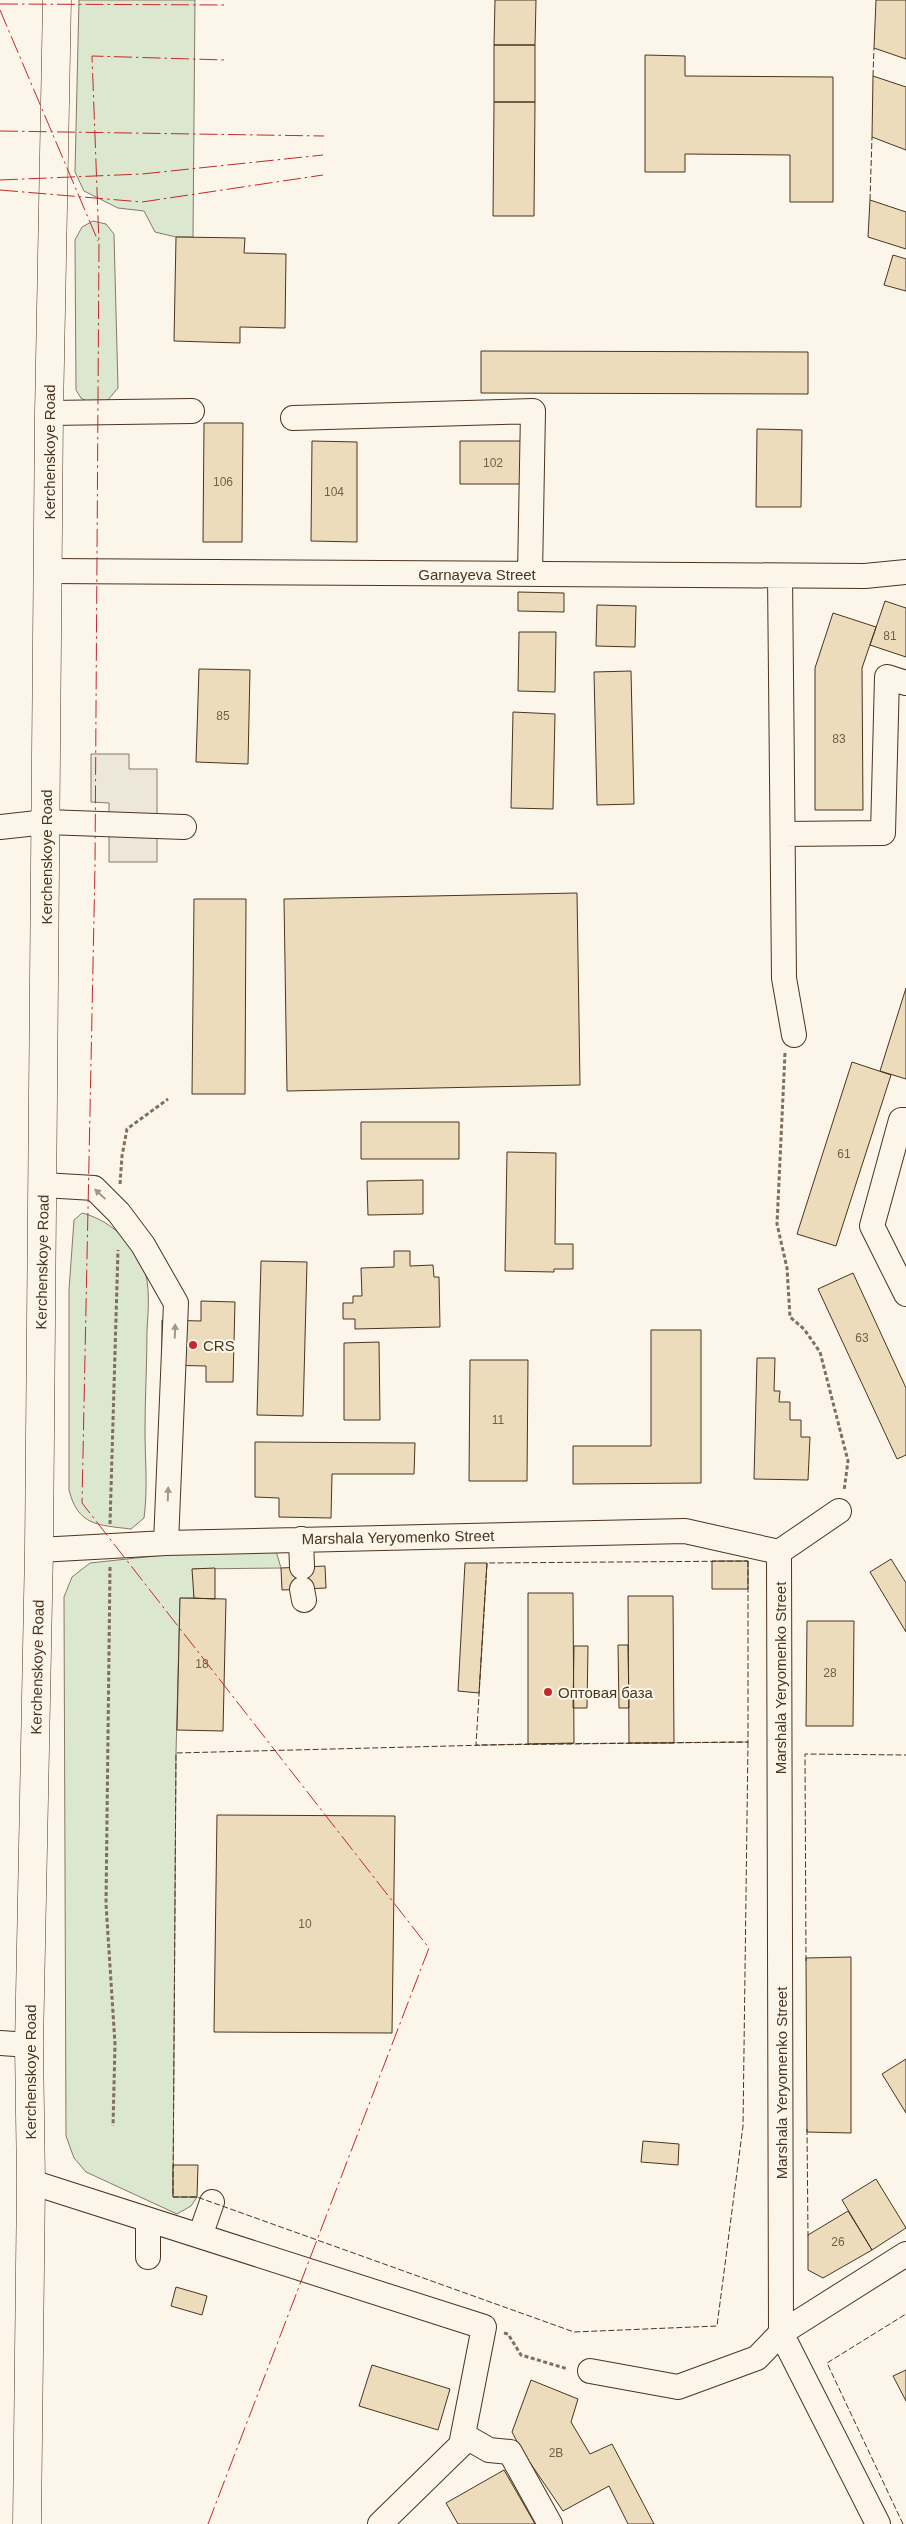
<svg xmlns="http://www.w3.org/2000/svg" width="906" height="2524" viewBox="0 0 906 2524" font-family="Helvetica,sans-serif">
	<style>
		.green { fill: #dce7d0; stroke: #887966 }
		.parking { fill: #ede7d9; stroke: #887966 }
		.building { fill: #ecdcbc; stroke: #4a3520 }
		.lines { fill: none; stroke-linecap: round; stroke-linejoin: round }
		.minor-casing { stroke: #4a3520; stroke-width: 26 }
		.major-casing { stroke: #4a3520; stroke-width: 29 }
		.path { stroke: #7f6f5c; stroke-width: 3; stroke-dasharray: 4 2.5; stroke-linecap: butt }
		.minor { stroke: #fbf6e9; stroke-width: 24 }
		.major { stroke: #fbf6e9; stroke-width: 28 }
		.fence { stroke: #4a3520; stroke-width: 1; stroke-dasharray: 6 2.5; stroke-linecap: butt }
		.power { stroke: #c62828; stroke-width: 1; stroke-dasharray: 18 4 2.5 4; stroke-linecap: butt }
		.oneway { fill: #a29684 }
		.poi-dot { fill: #c62828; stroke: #fbf6e9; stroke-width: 2 }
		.labels { text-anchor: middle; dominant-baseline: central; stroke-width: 4; stroke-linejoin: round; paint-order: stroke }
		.number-label { font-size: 12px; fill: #725f47 }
		.street-label { font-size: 15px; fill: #4a3520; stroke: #fbf6e9 }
		.poi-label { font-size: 15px; fill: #4a3520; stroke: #fbf6e9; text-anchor: start }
	</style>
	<rect width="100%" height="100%" fill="#fbf6e9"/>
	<path class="green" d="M79,0H195L193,237H176L155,232L144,211L118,208L84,191L75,172Z
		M93,221L106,224L114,234L118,388L107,401L93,405L81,398L76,390L75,240L82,227Z
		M82,1213C109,1220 131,1240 143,1266C151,1285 148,1311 147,1331C147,1364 145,1397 145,1430C145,1460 148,1488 144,1518L131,1529C98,1525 78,1526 69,1490V1290L74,1220Z
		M276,1551L281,1568L193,1569L194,1598H180L176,1753L173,2196L197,2197L191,2206L177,2214L86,2172L74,2158L66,2136L64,1597L72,1577L90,1563L192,1552Z"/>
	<path class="parking" d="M91,754H129V769H157V862H109V803L91,802Z"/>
	<path class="building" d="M495,0H536L535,45H494Z
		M876,0H906V59L874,48Z
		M494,45H535V102H494Z
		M645,55L685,56V76L833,77V202H790V155L685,154V172H645Z
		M873,76L906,87V150L872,137Z
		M494,102H535L534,216H493Z
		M870,200L906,212V249L868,237Z
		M176,237L245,238L244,253L286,254L285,328L240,327V343L174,341Z
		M893,255L906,259V291L884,285Z
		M481,351L808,352V394L481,393Z
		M204,423H243L242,542H203Z
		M757,429L802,430L801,507H756Z
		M312,441L357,442V542L311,541Z
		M460,441H525V484H460Z
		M518,592L564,593V612L518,611Z
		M885,601L906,608V657L870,645Z
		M597,605L636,606L635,647L596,646Z
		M833,613L876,627L862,668L863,810H815V668Z
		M519,632H556L555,692L518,691Z
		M199,669L250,670L248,764L196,762Z
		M631,671L634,804L597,805L594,672Z
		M513,712L555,714L553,809L511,808Z
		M577,893L580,1085L287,1091L284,899Z
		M194,899H246L245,1094H192Z
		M906,988V1079L880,1071Z
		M852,1062L891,1075L836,1246L797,1234Z
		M361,1122H459V1159H361Z
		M507,1152L556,1153L555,1244H573V1269H554V1272L505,1271Z
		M423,1180V1214L368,1215L367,1181Z
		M394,1251H410V1266L433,1265L434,1277H439L440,1327L355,1329V1319H343V1303H353V1296H362L361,1268L394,1267Z
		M261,1261L307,1262L303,1416L257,1415Z
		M853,1273L906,1388V1455L897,1459L818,1289Z
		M201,1301L235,1302L233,1382H206V1366L162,1365V1320L201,1321Z
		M651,1330H701V1483L573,1484V1446H651Z
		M379,1342L380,1420H344V1343Z
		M757,1358H775L774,1391H780L779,1402H790V1420H801V1437H810L808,1480L754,1479Z
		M470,1360H528L527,1481H469Z
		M255,1442L415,1443L414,1474H332L331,1518L279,1517V1498L255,1497Z
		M891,1559L906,1583V1632L870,1572Z
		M712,1561H748V1589H712Z
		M465,1563H487L479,1693L458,1691Z
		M325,1566L326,1588L282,1590L281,1568Z
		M215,1568V1599L194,1598L192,1569Z
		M528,1593H573L574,1743L528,1744Z
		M628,1596H673L674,1743H629Z
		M180,1598L226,1599L223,1731L177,1730Z
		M807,1621H854L853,1726H806Z
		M618,1645H628L629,1708H619Z
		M574,1646H588L587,1708H573Z
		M217,1815L395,1816L392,2033L214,2032Z
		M851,1957V2133L807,2132L806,1958Z
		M906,2059V2113L882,2074Z
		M643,2141L679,2144L678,2165L641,2162Z
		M173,2165H198L197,2197H173Z
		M876,2179L906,2228L872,2250L842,2200Z
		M848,2211L872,2250L823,2278L808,2270V2235Z
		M176,2287L207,2296L202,2315L171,2306Z
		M372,2365L450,2389L438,2430L359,2406Z
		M906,2370V2401L893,2376Z
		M531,2380L578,2399L571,2422L590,2454L612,2444L654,2524H628L609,2486L563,2511L522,2451L512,2432Z
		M504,2470L535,2524H458L446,2503Z"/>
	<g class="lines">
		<defs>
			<path id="minor" d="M49,413L192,411
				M293,418L533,411L530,574
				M49,571L865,576L906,572
				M780,576L784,978L794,1035
				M0,827L46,822L184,827
				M783,834L883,833L887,677L906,683
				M906,1120H901L872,1226L906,1294
				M43,1185L94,1188L119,1213L143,1245L176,1303L166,1543
				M301,1539L302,1567
				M39,1550L166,1543L685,1531L779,1552
				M779,1552L781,2333L878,2524
				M779,1552L839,1511
				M302,1589L304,1600
				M0,2043L29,2045
				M31,2182L484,2327L461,2445L380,2524
				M200,2236L212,2202
				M148,2257V2220
				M590,2371L678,2387L757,2358L781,2333L906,2254
				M463,2435L489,2450L510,2452L550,2524"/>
			<path id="major" d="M27,2524L31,2182L29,2045L39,1550L49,413L57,0"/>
		</defs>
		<use href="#minor" class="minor-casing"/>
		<use href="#major" class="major-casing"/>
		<path class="path" d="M785,1053L777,1224L787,1268L790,1317L804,1329L820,1352L848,1461L844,1491
			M120,1184L122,1156L127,1129L168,1099
			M110,1524L118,1250
			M110,1567L106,1904L115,2044L113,2126
			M504,2333L508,2334L521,2355L568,2369"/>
		<use href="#minor" class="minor"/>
		<use href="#major" class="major"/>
		<path class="fence" d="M873,76L874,48
			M870,200L872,137
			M748,1561V1742L476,1745L487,1563Z
			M748,1742L743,2126L717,2326L574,2332L197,2197H173L176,1753L528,1744Z
			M806,1961L805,1754L906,1755
			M807,2129L808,2236
			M903,2524L827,2363L906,2314"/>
		<path class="power" d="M0,4L228,5
			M0,10L98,241
			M0,131L324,136
			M0,180L142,174L323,155
			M0,190L142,202L323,175
			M208,2524L429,1948L82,1503L95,867L99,243L92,56L225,60"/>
	</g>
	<defs><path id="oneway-solid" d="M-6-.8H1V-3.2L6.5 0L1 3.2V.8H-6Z" transform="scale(1.25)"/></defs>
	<g class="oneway">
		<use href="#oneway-solid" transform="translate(100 1194) rotate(-137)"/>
		<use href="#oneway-solid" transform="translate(175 1331) rotate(-88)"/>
		<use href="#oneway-solid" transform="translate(168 1494) rotate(-88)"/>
	</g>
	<g class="poi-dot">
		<circle cx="193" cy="1345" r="5"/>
		<circle cx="548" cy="1692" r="5"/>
	</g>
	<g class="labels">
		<g class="number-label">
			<text x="493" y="463">102</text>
			<text x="223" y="482">106</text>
			<text x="334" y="492">104</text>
			<text x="890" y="636">81</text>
			<text x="223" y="716">85</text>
			<text x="839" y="739">83</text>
			<text x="844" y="1154">61</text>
			<text x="862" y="1338">63</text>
			<text x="498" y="1420">11</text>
			<text x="202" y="1664">18</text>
			<text x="830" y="1673">28</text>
			<text x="305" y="1924">10</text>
			<text x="838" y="2242">26</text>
			<text x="556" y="2453">2В</text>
		</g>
		<g class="street-label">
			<text transform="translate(49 452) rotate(-90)">Kerchenskoye Road</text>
			<text x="477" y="574">Garnayeva Street</text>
			<text transform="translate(46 857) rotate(-90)">Kerchenskoye Road</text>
			<text transform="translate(42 1262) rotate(-89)">Kerchenskoye Road</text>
			<text transform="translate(398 1537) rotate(-1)">Marshala Yeryomenko Street</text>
			<text transform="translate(37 1667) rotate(-89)">Kerchenskoye Road</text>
			<text transform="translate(780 1678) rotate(-90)">Marshala Yeryomenko Street</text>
			<text transform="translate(30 2072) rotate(-90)">Kerchenskoye Road</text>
			<text transform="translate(781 2083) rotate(-90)">Marshala Yeryomenko Street</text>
		</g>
		<g class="poi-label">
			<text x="203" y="1345">CRS</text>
			<text x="558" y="1692">Оптовая база</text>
		</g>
	</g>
</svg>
